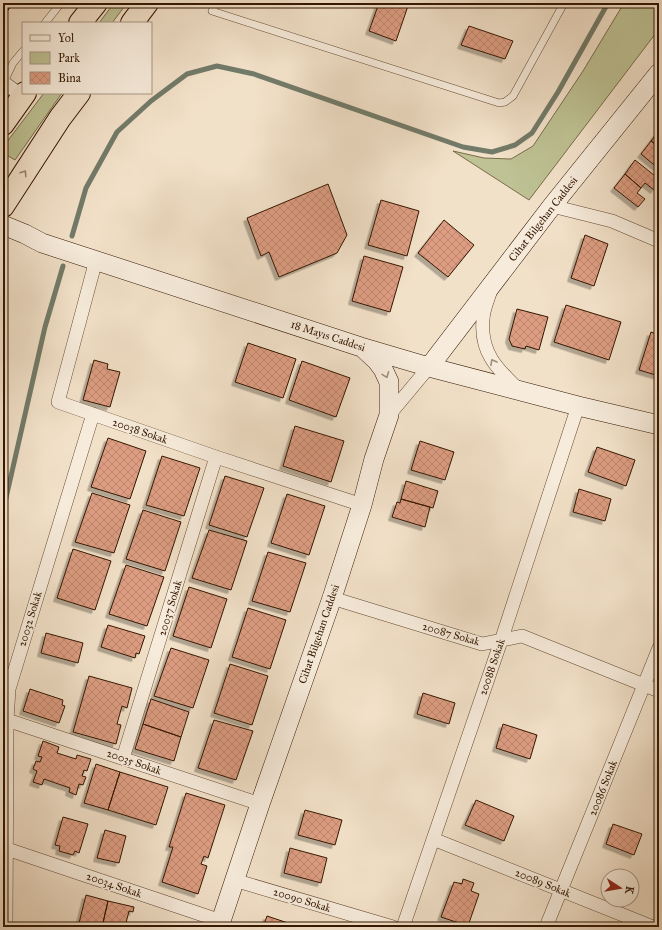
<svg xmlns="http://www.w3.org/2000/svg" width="662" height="930" viewBox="0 0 662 930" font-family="'IM FELL Great Primer',serif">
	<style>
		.green { fill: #bec294; stroke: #796c4a }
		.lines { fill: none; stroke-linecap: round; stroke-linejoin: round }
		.stream { stroke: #727b69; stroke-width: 5 }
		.building { fill: url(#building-cross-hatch); stroke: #341600; filter: url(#shadow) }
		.service-casing { stroke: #644932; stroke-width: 8 }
		.minor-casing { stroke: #644932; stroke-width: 14 }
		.secondary-casing { stroke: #341600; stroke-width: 20 }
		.trunk-casing { stroke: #341600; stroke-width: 24 }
		.service { stroke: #f7ecdc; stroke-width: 7 }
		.minor { stroke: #f7ecdc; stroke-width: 13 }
		.secondary { stroke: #f7ecdc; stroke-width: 19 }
		.trunk { stroke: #f2e1c9; stroke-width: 22 }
		.oneway { stroke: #9c866f }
		.oneway2 { stroke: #9f8c79 }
		.labels { text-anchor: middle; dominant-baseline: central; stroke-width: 3; stroke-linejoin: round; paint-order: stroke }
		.street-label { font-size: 11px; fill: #341600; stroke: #f7ecdc }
	</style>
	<defs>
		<pattern id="building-cross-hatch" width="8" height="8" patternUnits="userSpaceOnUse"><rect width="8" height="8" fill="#dd9d82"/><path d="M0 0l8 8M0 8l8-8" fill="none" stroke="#be866e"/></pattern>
		<filter id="shadow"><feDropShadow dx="-3.5" dy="3.5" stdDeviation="0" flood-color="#0004"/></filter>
	</defs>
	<rect width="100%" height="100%" fill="#f2e1c9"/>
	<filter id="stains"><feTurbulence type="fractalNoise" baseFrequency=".005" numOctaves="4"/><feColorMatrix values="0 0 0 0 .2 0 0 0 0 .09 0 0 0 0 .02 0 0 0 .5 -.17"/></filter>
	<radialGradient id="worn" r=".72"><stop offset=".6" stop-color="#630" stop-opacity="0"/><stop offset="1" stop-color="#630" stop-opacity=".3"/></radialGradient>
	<path class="green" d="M114,3H127L112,23H99Z
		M624,3H659V29L529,200L453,151L484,158L511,159L533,146L583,71Z
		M44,93H62L15,160L3,153V147Z"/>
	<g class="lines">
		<path class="stream" d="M72,236L86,188L117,132L151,101L187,74L217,66L254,74L463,147L492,152L515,145L532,133L558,92L608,3
			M3,511L45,327L63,266"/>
	</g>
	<path class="building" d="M3,3H14L3,16Z
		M379,3H409L396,41L369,31Z
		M469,26L513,41L505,59L461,45Z
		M659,130V147L651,141Z
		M651,141L659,147V169L641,154Z
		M635,160L659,179V183L654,190L645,183L641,188L625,174Z
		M625,174L641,188L637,193L645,199L638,207L614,188Z
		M328,184L347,235L337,253L279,277L269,252L261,256L247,218Z
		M381,200L419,211L407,256L368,245Z
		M444,220L474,245L448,277L418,253Z
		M585,235L608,244L594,286L571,278Z
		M364,256L403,267L390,312L352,301Z
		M566,305L621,322L609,360L554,342Z
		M517,309L548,317L539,350L526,346L525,349L512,346L509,339Z
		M651,332L659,335V376L639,370Z
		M248,343L296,359L283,398L235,382Z
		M94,360L108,364L107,369L120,372L110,407L83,400Z
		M302,361L350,378L336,417L289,400Z
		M295,426L344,441L331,482L283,466Z
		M108,438L146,451L130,499L91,487Z
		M420,441L454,452L445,480L411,470Z
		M597,447L635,460L626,486L588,472Z
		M162,456L200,468L184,516L146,505Z
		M225,476L264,488L247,537L209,525Z
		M406,481L438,491L433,508L401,499Z
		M579,489L611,499L605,521L573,512Z
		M92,493L130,505L114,553L75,542Z
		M287,494L325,506L309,555L271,543Z
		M401,499L430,507L425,527L392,517L397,502L400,503Z
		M143,510L181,522L165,571L126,559Z
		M209,530L247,541L231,590L192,578Z
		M73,549L111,561L95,610L57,598Z
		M268,552L306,563L290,612L252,601Z
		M126,565L164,577L147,626L109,614Z
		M189,587L227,599L211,648L173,636Z
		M248,608L286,620L270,669L232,657Z
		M108,625L145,636L139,654L136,653L135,658L101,647Z
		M46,633L83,643L78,663L41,653Z
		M171,648L209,660L193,708L154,696Z
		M230,664L268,676L252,725L214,713Z
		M89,676L132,688L127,708L122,706L117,724L121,725L116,744L73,732Z
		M30,689L63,700L62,705L65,706L59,723L23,711Z
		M423,693L455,703L449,724L417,714Z
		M151,699L189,712L181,737L143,724Z
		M214,720L253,731L236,780L198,768Z
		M143,724L181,737L174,761L135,749Z
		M503,724L537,735L530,759L496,748Z
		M43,741L59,747L57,753L76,759L77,755L91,759L87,771L84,770L82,776L86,777L83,785L79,784L76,795L69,792L70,788L44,779L42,785L33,782L37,771L33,769L36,761L40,762L42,757L38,756Z
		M96,764L120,772L108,810L84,803Z
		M120,772L168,787L156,825L108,810Z
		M186,793L225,805L208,858L204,856L201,864L207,866L198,894L162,882L173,847H169Z
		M476,800L514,816L504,841L465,825Z
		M305,810L342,820L335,845L298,835Z
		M63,817L88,824L79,853L75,851L73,855L59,851L60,846L55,845Z
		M613,824L642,834L634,855L606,844Z
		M105,830L126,836L119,863L97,858Z
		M290,848L327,858L321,883L284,873Z
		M463,879L474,883L471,891L479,894L468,926L441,917L454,882L462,884Z
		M86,895L108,901L102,927H95L79,923Z
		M108,901L134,907L133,912L129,911L125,927H102Z
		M267,916L300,927H263Z"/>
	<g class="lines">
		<defs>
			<path id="service" d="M216,3L212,11L499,103L505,102L513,96L564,3
				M45,23L61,3
				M4,82L13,63L23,51"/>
			<path id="minor" d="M3,82L22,96
				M552,206L612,221L659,241
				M96,260L58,402L216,457L362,505
				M490,293C487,302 483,311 483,320C480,352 497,369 518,389
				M389,415L429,367
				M332,598L482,644L522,636L659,691
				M7,720L260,804
				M123,758L216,457
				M433,839L653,927
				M7,849L221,921
				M234,880L393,927
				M6,927L7,720L9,689L93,414
				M403,927L501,641L578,406
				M546,927L659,648"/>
			<path id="secondary" d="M3,225L25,234L42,243L361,347L429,367L578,406L659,425
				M429,367L552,206L659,73
				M219,927L260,804L332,598L362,505L374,459L389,415V382L383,369L377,361L364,349"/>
			<path id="trunk" d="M80,23L96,3
				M132,23L147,3
				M3,124L25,93
				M3,206L60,118L79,93"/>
		</defs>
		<use href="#service" class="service-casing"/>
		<use href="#minor" class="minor-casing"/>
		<use href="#secondary" class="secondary-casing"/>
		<use href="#trunk" class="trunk-casing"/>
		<use href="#service" class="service"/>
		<use href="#minor" class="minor"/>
		<use href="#secondary" class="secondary"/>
		<use href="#trunk" class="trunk"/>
	</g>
	<defs><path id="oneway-chevron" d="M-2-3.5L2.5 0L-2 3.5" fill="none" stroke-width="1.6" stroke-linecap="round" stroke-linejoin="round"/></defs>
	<use class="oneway" href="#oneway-chevron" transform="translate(24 173) rotate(-57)"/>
	<g class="oneway2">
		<use href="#oneway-chevron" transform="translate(493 362) rotate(-119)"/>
		<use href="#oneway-chevron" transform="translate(386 375) rotate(69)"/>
	</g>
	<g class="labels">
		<g class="street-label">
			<text transform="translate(543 219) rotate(-52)">Cihat Bilgehan Caddesi</text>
			<text transform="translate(328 336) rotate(18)">18 Mayıs Caddesi</text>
			<text transform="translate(140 431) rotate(19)">20038 Sokak</text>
			<text transform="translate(170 608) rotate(-73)">20037 Sokak</text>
			<text transform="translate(30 619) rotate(-73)">20032 Sokak</text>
			<text transform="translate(319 634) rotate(-71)">Cihat Bilgehan Caddesi</text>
			<text transform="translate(451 634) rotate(16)">20087 Sokak</text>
			<text transform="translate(492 667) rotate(-71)">20088 Sokak</text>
			<text transform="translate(134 762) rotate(19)">20035 Sokak</text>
			<text transform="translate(603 788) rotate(-68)">20086 Sokak</text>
			<text transform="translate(543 883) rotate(22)">20089 Sokak</text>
			<text transform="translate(114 885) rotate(19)">20034 Sokak</text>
			<text transform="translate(302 900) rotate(17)">20090 Sokak</text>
		</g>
	</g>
	<rect width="662" height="930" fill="none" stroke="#f2e1c9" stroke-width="16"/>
	<rect x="4" y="4" width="654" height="922" fill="none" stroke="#341600" stroke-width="2"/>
	<rect x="8" y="8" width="646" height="914" fill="none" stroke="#341600"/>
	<rect x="22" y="22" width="130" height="72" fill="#f7ecdc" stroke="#a99684"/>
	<rect x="30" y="35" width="20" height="6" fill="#f7ecdc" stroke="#a99684"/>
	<text x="58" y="42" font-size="12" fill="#341600">Yol</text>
	<rect x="30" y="52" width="20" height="12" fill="#bec294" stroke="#a99684"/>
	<text x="58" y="62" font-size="12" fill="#341600">Park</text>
	<rect x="30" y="72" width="20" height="12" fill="url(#building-cross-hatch)" stroke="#a99684"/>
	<text x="58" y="82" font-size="12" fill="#341600">Bina</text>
	<g transform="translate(620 888) rotate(102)"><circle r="19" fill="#f7ecdc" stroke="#a99684"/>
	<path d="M0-3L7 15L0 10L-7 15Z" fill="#8f2418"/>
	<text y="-6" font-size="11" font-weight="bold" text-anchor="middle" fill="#341600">K</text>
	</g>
	<rect width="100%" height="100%" filter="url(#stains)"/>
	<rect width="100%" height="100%" fill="url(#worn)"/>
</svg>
